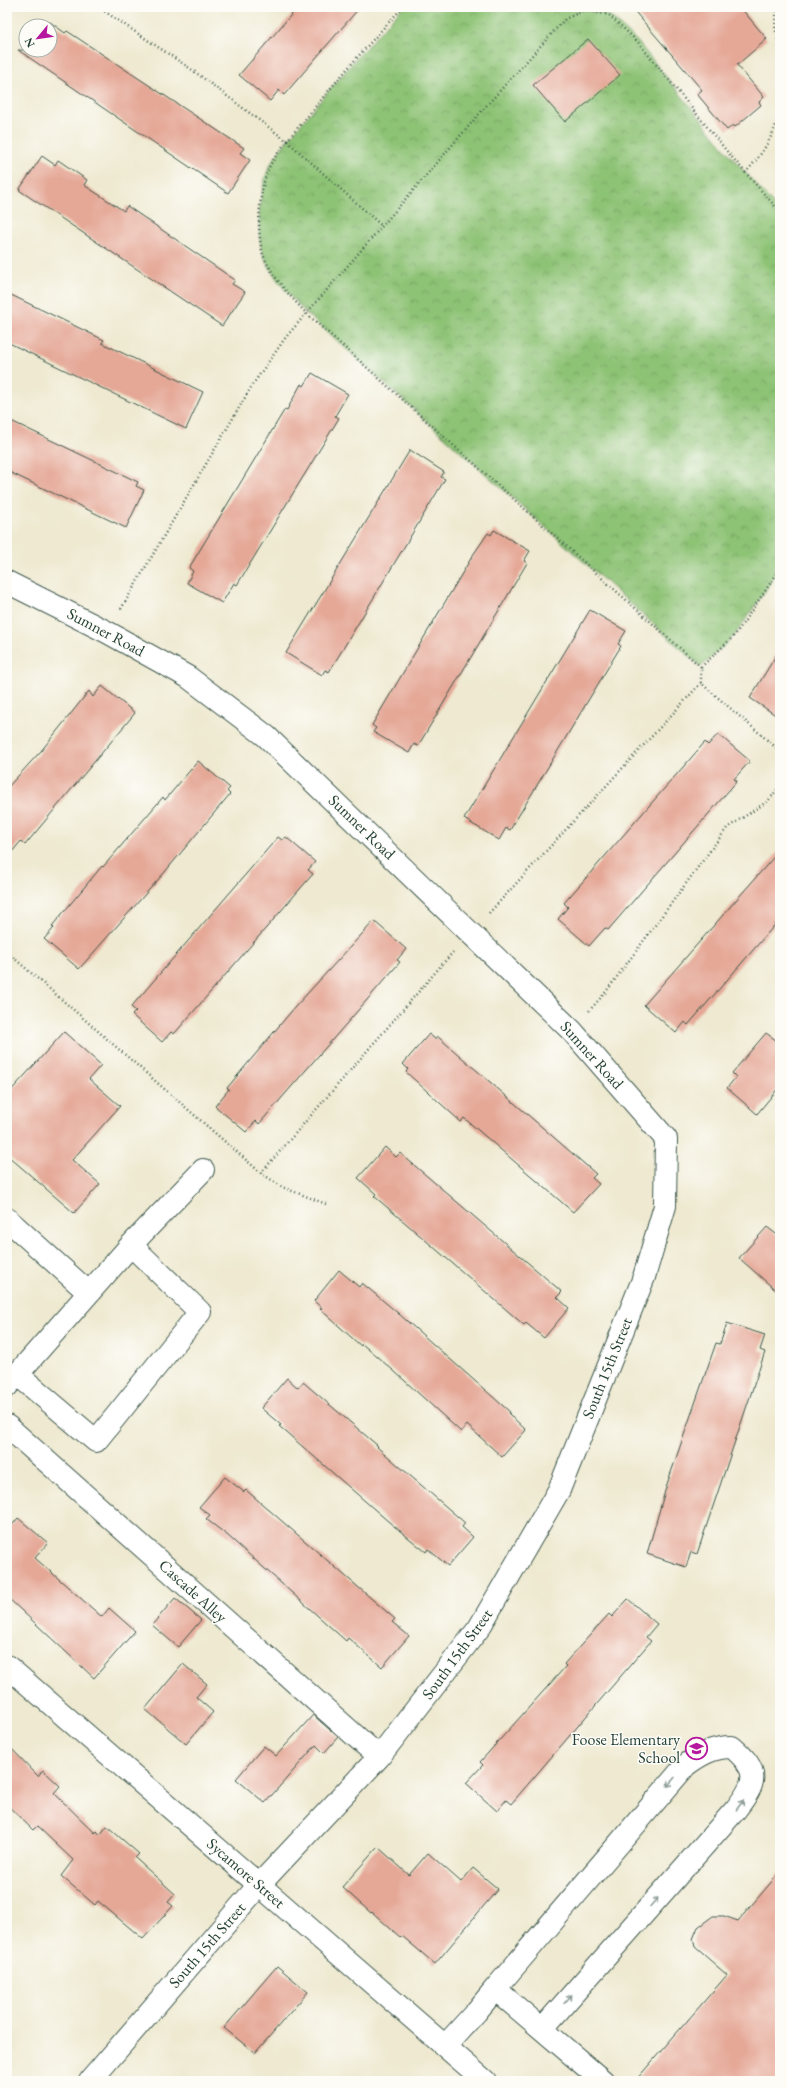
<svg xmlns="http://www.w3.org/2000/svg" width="787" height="2088" viewBox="0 0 787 2088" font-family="'EB Garamond',serif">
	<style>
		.park { fill: url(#park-crowns); stroke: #568054 }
		.building { fill: #e5a897 }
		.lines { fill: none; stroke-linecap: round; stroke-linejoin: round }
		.minor-casing { stroke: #3e574b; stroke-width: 24 }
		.major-casing { stroke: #3e574b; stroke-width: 24 }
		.path { stroke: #3e574b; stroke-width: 2.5; stroke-dasharray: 1 3; stroke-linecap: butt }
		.minor { stroke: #fff; stroke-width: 22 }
		.major { stroke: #fff; stroke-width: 22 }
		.oneway { stroke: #8f9e9a }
		.labels { text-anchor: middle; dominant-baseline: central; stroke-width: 3; stroke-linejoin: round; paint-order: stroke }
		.street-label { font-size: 16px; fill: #1f3d34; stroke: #fdfcf7 }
		.poi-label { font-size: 16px; fill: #1f3d34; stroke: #fdfcf7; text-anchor: end }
	</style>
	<defs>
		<pattern id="park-crowns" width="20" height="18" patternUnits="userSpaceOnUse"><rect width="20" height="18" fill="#8dc375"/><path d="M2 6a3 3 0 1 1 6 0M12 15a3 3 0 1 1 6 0" fill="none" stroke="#73a061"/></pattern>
	</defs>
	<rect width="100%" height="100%" fill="#fdfcf7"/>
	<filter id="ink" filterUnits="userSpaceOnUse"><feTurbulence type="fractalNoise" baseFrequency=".025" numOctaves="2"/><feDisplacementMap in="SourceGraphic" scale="8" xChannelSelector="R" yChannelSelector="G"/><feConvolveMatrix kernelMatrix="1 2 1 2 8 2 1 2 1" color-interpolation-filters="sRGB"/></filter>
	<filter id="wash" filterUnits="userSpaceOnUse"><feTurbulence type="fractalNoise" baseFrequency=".012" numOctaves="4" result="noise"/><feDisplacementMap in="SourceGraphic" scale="16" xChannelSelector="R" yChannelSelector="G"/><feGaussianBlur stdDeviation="0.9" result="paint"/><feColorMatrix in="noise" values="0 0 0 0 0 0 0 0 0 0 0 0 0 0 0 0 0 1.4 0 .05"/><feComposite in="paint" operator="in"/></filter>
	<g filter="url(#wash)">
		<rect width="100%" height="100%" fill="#eee9d0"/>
		<path class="park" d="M403,7H575L609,15L637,41L730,155L780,212V569L735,635L701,667L306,313C290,296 274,279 264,257C255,235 259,183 272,162C282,146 295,131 307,117C338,79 370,42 403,7Z"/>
		<g id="blocks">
			<path class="building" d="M298,7H360L284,95L279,90L270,101L239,75Z
				M631,7H740L767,39L737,65L764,97L759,102L761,105L735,127L733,125L727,130L697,94L702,90Z
				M50,22L65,33L67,31L244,148L240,153L250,160L228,193L18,50H50Z
				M588,39L620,75L565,122L533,85Z
				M42,156L55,165L58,160L87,180L84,185L124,211L127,206L235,280L232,284L245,292L222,326L19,190Z
				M7,293L104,340L102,343L203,392L186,429L7,342Z
				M312,373L348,394L335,416L339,418L237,585L234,583L222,603L187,583L193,571L189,568L285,409L287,410L301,384L304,386Z
				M7,419L138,482L136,486L144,490L126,528L7,471Z
				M410,450L444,472L441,477L445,479L329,672L325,670L322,675L286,653Z
				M494,530L530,551L524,561L527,563L418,746L414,744L409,753L373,732L376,728L372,725L473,555L488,533L491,535Z
				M590,610L626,631L618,644L621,646L510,830L506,828L499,840L464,819Z
				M780,649V718L750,698Z
				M102,686L135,713L25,845L21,841L7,858V788L41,751L89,691L93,697Z
				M718,734L750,761L734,779L737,781L608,930L605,928L589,946L558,919L568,907L564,903L705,742L708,745Z
				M198,761L230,788L227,791L230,794L164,873L79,969L44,939L54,928L52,926L102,866L103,867L163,797L165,800Z
				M278,837L282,840L286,837L315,862L308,870L313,874L174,1034L171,1032L162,1042L132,1015L136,1011L131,1007Z
				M780,850V919L688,1025L685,1022L676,1033L644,1005Z
				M374,921L406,949L397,960L400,962L259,1124L256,1121L246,1132L215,1106L229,1089L227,1088L295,1007Z
				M64,1032L101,1065L89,1079L120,1106L72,1160L100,1184L74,1213L7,1155V1095Z
				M766,1033L780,1043V1086L757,1114L727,1088L736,1077L732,1073Z
				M429,1034L435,1039L437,1036L596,1174L592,1178L599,1184L573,1212L464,1118L461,1122L451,1113L406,1072L408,1069L403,1064Z
				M385,1147L396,1157L400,1153L562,1292L557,1297L569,1308L544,1338L526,1323L524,1325L487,1293L374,1196L376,1194L358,1178Z
				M767,1227L780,1237V1294L739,1258Z
				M339,1270L359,1287L362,1283L399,1314L510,1412L509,1414L526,1430L502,1457L467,1425L461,1432L394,1371L362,1344L361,1346L320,1309L322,1308L314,1301Z
				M727,1323L765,1335L760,1350L765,1352L697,1554L691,1552L686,1567L647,1554L667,1484L716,1343L720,1344Z
				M287,1378L298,1388L303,1382L378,1446L377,1447L465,1523L462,1527L473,1537L448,1566L428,1549L426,1552L389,1522L279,1426L281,1425L261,1408Z
				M225,1477L244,1492L246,1490L395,1619L392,1622L409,1636L382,1667L348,1638L346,1641L227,1535L206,1519L210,1515L199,1507Z
				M18,1518L48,1543L35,1558L102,1617L109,1608L135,1631L94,1678L7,1597V1531Z
				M175,1598L201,1620L178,1647L152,1625Z
				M628,1599L657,1624L646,1637L651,1641L511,1804L506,1800L497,1811L466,1783L483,1765L480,1762L566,1666L564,1664L609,1614L612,1617Z
				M183,1664L207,1684L196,1697L213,1712L186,1744L145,1709Z
				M313,1715L338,1737L324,1753L316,1745L265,1803L236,1779L264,1746L276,1756Z
				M7,1744L38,1776L43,1770L60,1786L54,1793L95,1833L97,1831L100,1835L107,1826L139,1854L135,1858L175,1894L168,1902L173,1906L143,1939L98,1901L95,1905L61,1876L73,1860L37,1826L33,1830L7,1805Z
				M378,1847L409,1875L428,1853L461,1882L473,1868L498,1889L435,1964L402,1936L401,1938L372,1912L371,1913L342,1887Z
				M780,1872V2081H635L727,1975L695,1947L693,1939L698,1927L713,1916H724L738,1921Z
				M277,1966L308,1992L255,2053L224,2028Z"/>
		</g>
	</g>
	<g filter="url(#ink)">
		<use href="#blocks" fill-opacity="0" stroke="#3e574b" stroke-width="1"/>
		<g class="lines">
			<defs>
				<path id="minor" d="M7,582L107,632L188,677L266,736L572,1031L666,1139L665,1206L644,1277L559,1490L479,1628L379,1757L259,1885L90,2081
					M7,1219L88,1292
					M17,1374L96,1441L200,1312L131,1245L203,1170
					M7,1386L131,1245
					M7,1426L379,1757
					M495,1989L686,1765C701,1754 713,1747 732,1747C760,1771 757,1782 736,1809L542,2029
					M445,2046L476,2012L495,1989L603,2081"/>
				<path id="major" d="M7,1666L485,2081"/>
			</defs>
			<use href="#minor" class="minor-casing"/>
			<use href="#major" class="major-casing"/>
			<path class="path" d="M98,7L191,69L287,141L382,226
				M403,7C370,42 338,79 307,117C295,131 282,146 272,162C259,182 255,235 264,257C274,279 290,296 306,313L701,667V683L780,751
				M777,7L775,26L780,55
				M745,173C762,155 773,137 780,113
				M121,609L253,384L286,337L487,105L565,19L585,10L609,15L637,41L730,155L780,212
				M701,667L735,635L780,569
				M489,913L701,683
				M7,952L261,1173L282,1187L326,1204
				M589,1011L605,993L727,828L768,801L780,786
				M261,1173L453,952"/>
			<use href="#minor" class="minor"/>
			<use href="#major" class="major"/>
		</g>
		<defs><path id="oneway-shaft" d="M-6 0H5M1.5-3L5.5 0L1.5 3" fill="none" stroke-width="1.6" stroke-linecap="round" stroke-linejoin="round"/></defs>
		<g class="oneway">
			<use href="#oneway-shaft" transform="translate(671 1782) rotate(130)"/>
			<use href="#oneway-shaft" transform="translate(740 1805) rotate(-53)"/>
			<use href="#oneway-shaft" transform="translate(654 1902) rotate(-48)"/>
			<use href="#oneway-shaft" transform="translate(568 1999) rotate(-48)"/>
		</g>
	</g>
	<defs>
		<symbol id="school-ring" viewBox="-11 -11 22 22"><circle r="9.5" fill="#fdfcf7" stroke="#b5179e" stroke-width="1.5"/><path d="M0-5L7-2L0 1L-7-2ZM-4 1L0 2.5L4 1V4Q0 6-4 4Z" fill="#b5179e"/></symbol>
	</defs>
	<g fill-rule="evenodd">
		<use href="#school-ring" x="684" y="1736" width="25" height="25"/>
	</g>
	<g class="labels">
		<g class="street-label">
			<text transform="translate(106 632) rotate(28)">Sumner Road</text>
			<text transform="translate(362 827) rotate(44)">Sumner Road</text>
			<text transform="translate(592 1055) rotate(48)">Sumner Road</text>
			<text transform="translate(607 1368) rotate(-68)">South 15th Street</text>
			<text transform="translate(193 1591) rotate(42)">Cascade Alley</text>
			<text transform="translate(457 1654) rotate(-54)">South 15th Street</text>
			<text transform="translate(246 1873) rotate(41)">Sycamore Street</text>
			<text transform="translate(207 1945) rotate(-49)">South 15th Street</text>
		</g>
		<g class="poi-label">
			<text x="680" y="1739">Foose Elementary<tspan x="680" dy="18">School</tspan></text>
		</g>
	</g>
	<rect width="787" height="2088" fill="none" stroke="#fdfcf7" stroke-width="24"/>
	<g transform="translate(38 38) rotate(241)"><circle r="19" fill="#fdfcf7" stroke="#a4b0a9"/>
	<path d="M0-3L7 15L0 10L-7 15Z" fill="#b5179e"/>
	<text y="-6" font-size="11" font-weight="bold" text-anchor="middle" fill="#1f3d34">N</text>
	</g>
</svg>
